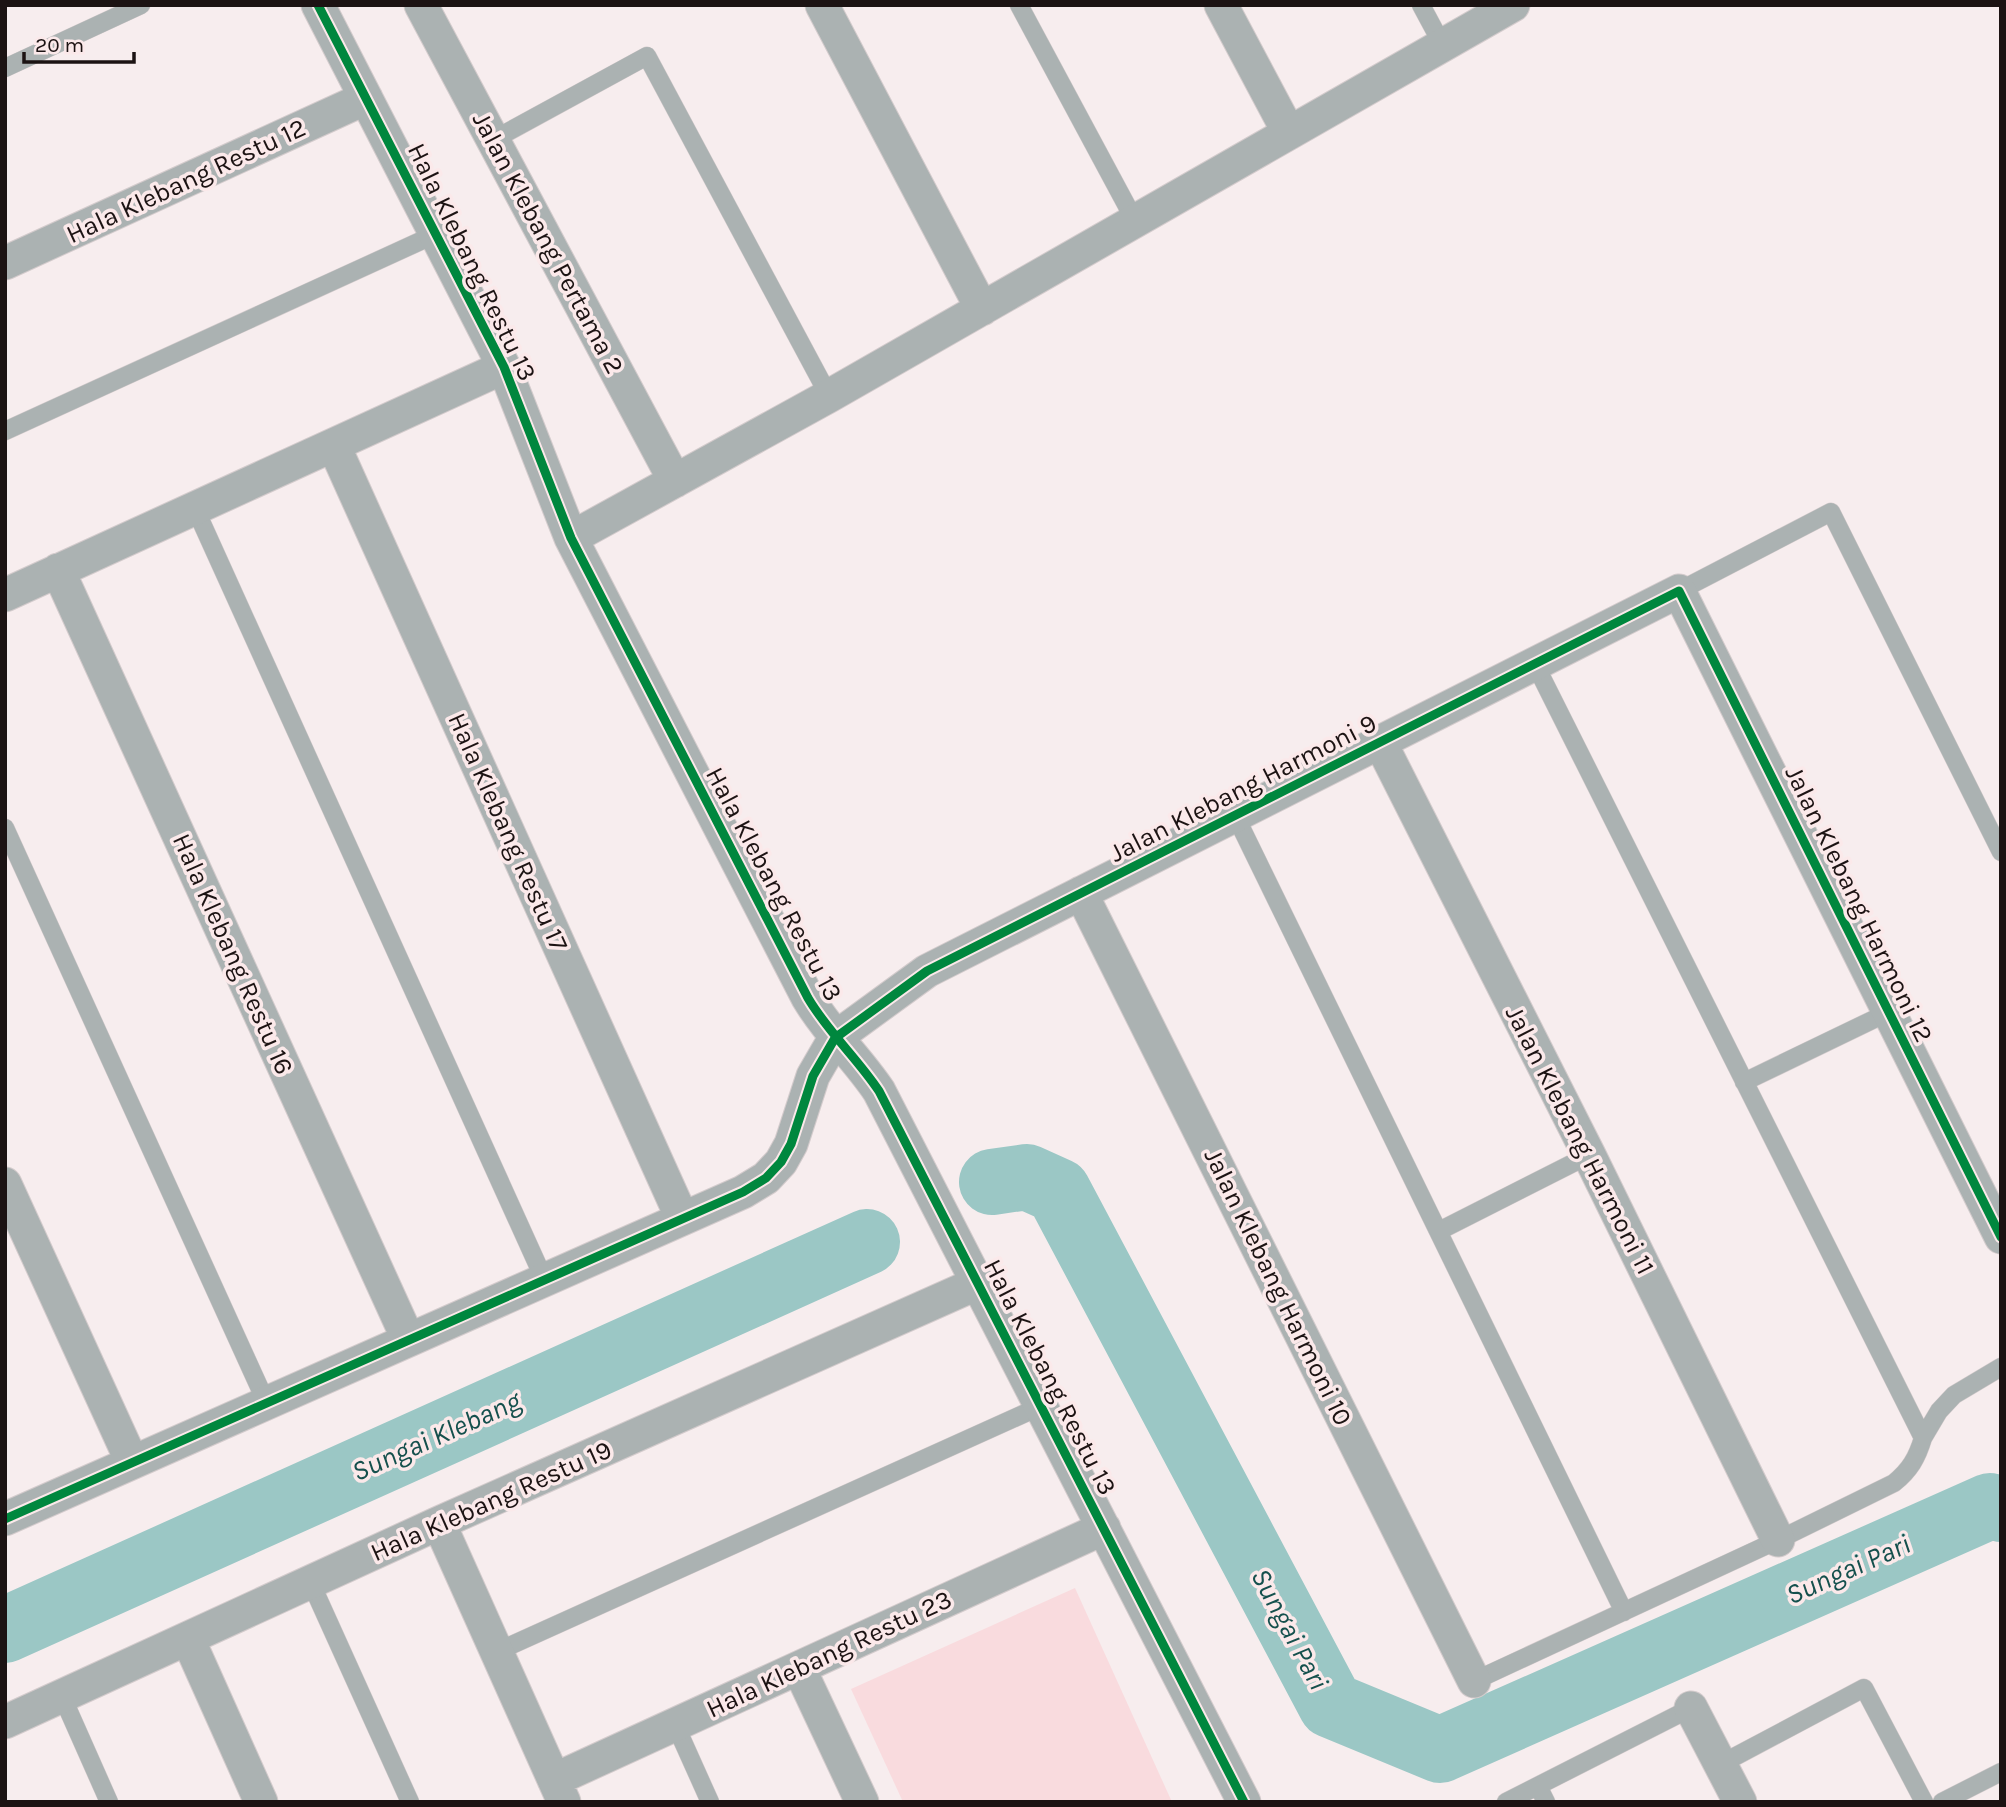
<svg xmlns="http://www.w3.org/2000/svg" width="2006" height="1807" viewBox="0 0 2006 1807" font-family="Karla,sans-serif">
	<style>
		.green { fill: #f9dbde }
		.lines { fill: none; stroke-linecap: round; stroke-linejoin: round }
		.river { stroke: #9bc7c5; stroke-width: 66 }
		.lane-casing { stroke: #d3cbcc; stroke-width: 19 }
		.street-casing { stroke: #d3cbcc; stroke-width: 35 }
		.lane { stroke: #abb2b2; stroke-width: 18 }
		.street { stroke: #abb2b2; stroke-width: 33 }
		.cycleway-casing { stroke: #fbe9ea; stroke-width: 13 }
		.cycleway { stroke: #00873e; stroke-width: 9 }
		.labels { text-anchor: middle; dominant-baseline: central; stroke-width: 7; stroke-linejoin: round; paint-order: stroke }
		.street-label { font-size: 26px; fill: #1c1313; stroke: #fbe9ea }
		.water-label { font-size: 28px; font-style: italic; fill: #15504d; stroke: #fbe9ea }
	</style>
	<rect width="100%" height="100%" fill="#f7edee"/>
	<path class="green" d="M1075,1588L1172,1802H903L851,1689Z"/>
	<g class="lines">
		<path class="river" d="M992,1182L1027,1177L1058,1191L1331,1705L1440,1750L1990,1506L2001,1509
			M5,1630L867,1242"/>
		<defs>
			<path id="lane" d="M1019,5L1135,221
				M1421,5L1443,46
				M5,68L141,5
				M493,140L647,56L829,396
				M5,431L436,234
				M195,508L544,1279
				M1679,591L1831,512L2001,852
				M1235,815L1624,1612
				M5,828L266,1402
				M1744,1082L1889,1012
				M1439,1231L1589,1155
				M1923,1438L1939,1411L1954,1395L2001,1367
				M311,1583L410,1802
				M496,1652L1041,1406
				M1474,1681L1778,1540L1894,1483C1910,1470 1917,1458 1923,1438L1535,664
				M62,1696L109,1802
				M675,1724L710,1802
				M1721,1764L1864,1688L1924,1802
				M1538,1786L1546,1802
				M1506,1802L1691,1708
				M1942,1802L2001,1772"/>
			<path id="street" d="M318,5L504,367L571,538L808,998C828,1032 857,1058 879,1091L1244,1802
				M421,5L675,481
				M822,5L982,309
				M1221,5L1289,133
				M5,263L366,98
				M334,446L682,1218
				M571,538L829,396L1513,5
				M58,570L408,1339
				M5,595L504,367
				M1380,742L1589,1155L1778,1540
				M1081,893L1474,1681
				M5,1184L132,1462
				M5,1519L743,1192L766,1178L781,1162L791,1144L813,1076L835,1038L927,971L1679,591L2001,1237
				M439,1523L564,1802
				M188,1639L261,1802
				M799,1668L862,1802
				M1691,1708L1740,1802
				M5,1722L439,1523L978,1283
				M554,1780L1104,1528"/>
		</defs>
		<use href="#lane" class="lane-casing"/>
		<use href="#street" class="street-casing"/>
		<use href="#lane" class="lane"/>
		<use href="#street" class="street"/>
		<defs>
			<path id="cycleway" d="M318,5L504,367L571,538L808,998C828,1032 857,1058 879,1091L1244,1802
				M5,1519L743,1192L766,1178L781,1162L791,1144L813,1076L835,1038L927,971L1679,591L2001,1237"/>
		</defs>
		<use href="#cycleway" class="cycleway-casing"/>
		<use href="#cycleway" class="cycleway"/>
	</g>
	<g class="labels">
		<g class="street-label">
			<text transform="translate(186 181) rotate(-25)">Hala Klebang Restu 12</text>
			<text transform="translate(548 243) rotate(62)">Jalan Klebang Pertama 2</text>
			<text transform="translate(472 262) rotate(64)">Hala Klebang Restu 13</text>
			<text transform="translate(1243 788) rotate(-27)">Jalan Klebang Harmoni 9</text>
			<text transform="translate(508 832) rotate(66)">Hala Klebang Restu 17</text>
			<text transform="translate(774 884) rotate(62)">Hala Klebang Restu 13</text>
			<text transform="translate(1859 904) rotate(64)">Jalan Klebang Harmoni 12</text>
			<text transform="translate(233 954) rotate(66)">Hala Klebang Restu 16</text>
			<text transform="translate(1580 1140) rotate(63)">Jalan Klebang Harmoni 11</text>
			<text transform="translate(1278 1287) rotate(64)">Jalan Klebang Harmoni 10</text>
			<text transform="translate(1050 1377) rotate(63)">Hala Klebang Restu 13</text>
			<text transform="translate(491 1501) rotate(-24)">Hala Klebang Restu 19</text>
			<text transform="translate(829 1654) rotate(-25)">Hala Klebang Restu 23</text>
		</g>
		<g class="water-label">
			<text transform="translate(436 1436) rotate(-24)">Sungai Klebang</text>
			<text transform="translate(1848 1569) rotate(-24)">Sungai Pari</text>
			<text transform="translate(1290 1629) rotate(62)">Sungai Pari</text>
		</g>
	</g>
	<rect width="2006" height="1807" fill="none" stroke="#1c1313" stroke-width="14"/>
	<path d="M24 52v10h110v-10" fill="none" stroke="#1c1313" stroke-width="3.5"/>
	<text x="35" y="52" font-size="21" fill="#1c1313" stroke="#fbe9ea" stroke-width="5" paint-order="stroke">20 m</text>
</svg>
